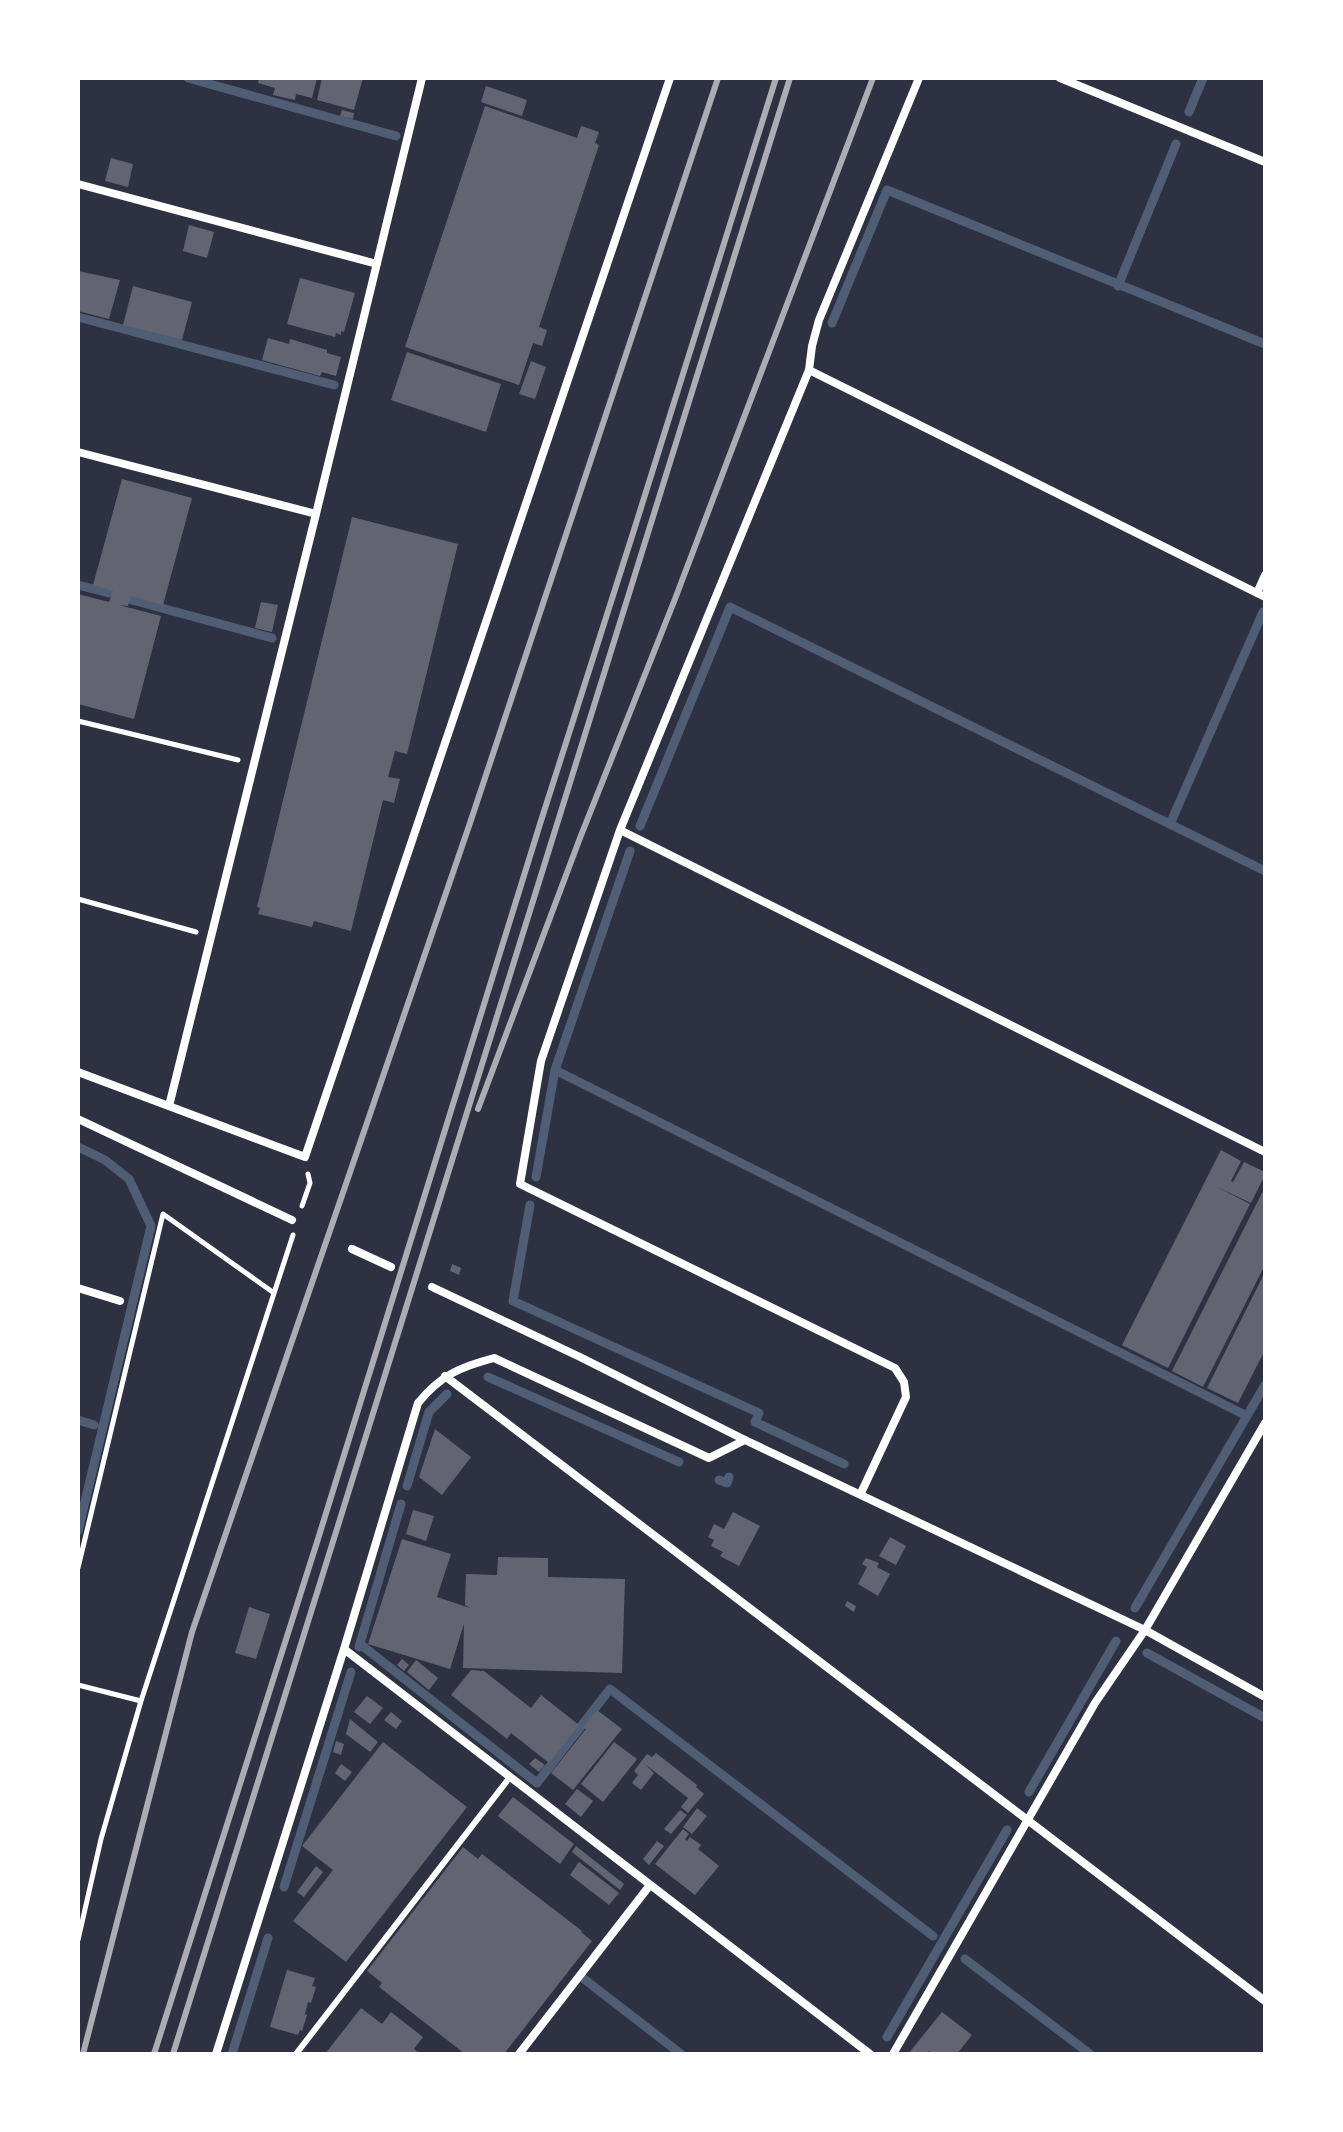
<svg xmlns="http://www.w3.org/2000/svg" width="1343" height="2132" viewBox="0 0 1343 2132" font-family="'Exo 2',sans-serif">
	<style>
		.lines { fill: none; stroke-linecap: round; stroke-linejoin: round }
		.stream { stroke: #4f5d75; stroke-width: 9 }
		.building { fill: #626471 }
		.path { stroke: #fff; stroke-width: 5 }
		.service { stroke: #fff; stroke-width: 6 }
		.minor { stroke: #fff; stroke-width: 8 }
		.rail { stroke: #abadb3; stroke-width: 6 }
	</style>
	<rect width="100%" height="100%" fill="#2d3142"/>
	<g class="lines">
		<path class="stream" d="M188,78L396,136
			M1189,112L1203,78
			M1118,286L1176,144
			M78,317L334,385
			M832,323L887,190L1265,344
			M78,585L109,593
			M132,600L272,638
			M1170,824L1263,612
			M640,826L730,607L1265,871
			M555,1070L1247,1416
			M78,1147L105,1160L129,1179L151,1226L78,1531
			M536,1177L555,1070L630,851
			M530,1205L513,1301L759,1413L755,1422L844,1464
			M488,1377L679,1462
			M78,1420L94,1425
			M719,1480L727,1483L729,1477
			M407,1486L429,1412L447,1394
			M1135,1608L1265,1385
			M360,1644L537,1783L610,1689L933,1936
			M359,1647L401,1504
			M1147,1653L1265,1718
			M1029,1792L1116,1641
			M284,1887L351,1672
			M965,1959L1090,2054
			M584,1979L681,2054
			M887,2037L1007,1830
			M232,2054L268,1938"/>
	</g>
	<path class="building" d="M259,78H317L312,98L296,94L295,100L273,95L275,88L258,83Z
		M322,78H363L354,110L317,100Z
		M486,86L527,100L522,116L481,102Z
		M485,106L577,138L581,126L599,132L595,143L599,145L539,327L547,330L542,346L533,343L519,385L405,347Z
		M342,110L354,113L353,119L340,116Z
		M111,158L133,164L128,187L105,181Z
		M189,225L214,232L207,258L183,251Z
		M78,271L120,280L109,319L78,311Z
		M300,278L355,293L344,332L341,331V335L336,333L335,337L287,324Z
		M133,286L192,302L182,340L123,325Z
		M268,338L289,344L290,339L327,350V353L341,357L336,376L322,372L320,376L262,360Z
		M407,352L501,384L486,432L391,400Z
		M531,361L546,367L535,399L519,394Z
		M122,479L192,498L163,605L131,596L128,606L119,605L161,616L134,719L78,704V594L109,602L113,591L93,585Z
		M352,517L458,544L407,754L395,751L388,777L400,779L394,803L383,800L351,931L314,921L312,927L258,914L260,908L257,907Z
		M261,602L278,605L272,632L255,628Z
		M1221,1150L1241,1161L1231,1181L1233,1182L1244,1162L1265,1172V1175L1251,1203L1217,1187L1250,1204L1168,1368L1122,1345Z
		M1265,1187V1265L1203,1387L1172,1371Z
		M452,1264L461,1268L459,1275L450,1271Z
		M1265,1272V1350L1238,1403L1207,1388Z
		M435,1429L471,1457L442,1495L419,1477Z
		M413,1510L434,1516L426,1541L406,1534Z
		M733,1512L760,1526L739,1566L720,1556L723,1552L711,1546L714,1540L708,1537L714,1524L724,1529Z
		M890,1537L906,1546L896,1565L879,1556Z
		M402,1539L451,1554L437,1597L470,1608L465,1605L466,1574L497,1575L498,1557L548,1558V1577L625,1579L622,1673L463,1668L464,1624L450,1669L368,1644Z
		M866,1558L879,1563L877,1567L890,1574L878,1596L858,1584L867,1567L862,1564Z
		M847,1601L856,1606L854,1612L845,1606Z
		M249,1607L270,1614L256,1659L235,1653Z
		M402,1659L409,1665L404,1671L397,1665Z
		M416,1660L438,1678L429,1690L407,1672Z
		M471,1670L484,1671L531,1708L541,1695L579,1725L549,1763L511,1733L507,1739L451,1695Z
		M367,1696L383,1708L370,1724L354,1712Z
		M597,1710L622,1729L573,1790L551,1773L586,1729L583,1727Z
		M391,1712L402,1721L396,1729L384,1720Z
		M350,1719L378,1742L370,1752L346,1734Z
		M336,1741L344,1744L341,1755L333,1752Z
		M383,1742L467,1807L346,1962L293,1921L333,1870L302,1846Z
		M614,1742L637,1759L603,1802L581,1784Z
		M656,1753L697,1785L696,1787L704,1794L688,1813L681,1807L688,1798L645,1764L654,1773L641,1790L632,1783L638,1775L634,1771L647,1754L652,1757Z
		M535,1758L545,1765L539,1772L529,1764Z
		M341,1764L352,1772L345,1781L335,1773Z
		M577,1789L593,1801L581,1817L565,1804Z
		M513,1797L574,1844L560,1864L498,1816Z
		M697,1808L707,1816L692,1834L683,1827Z
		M680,1810L687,1815L671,1834L664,1829Z
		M683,1829L689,1834L685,1839L687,1841L690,1837L701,1845L698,1849L719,1866L695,1895L655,1864Z
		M657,1841L664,1846L649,1865L643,1859Z
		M576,1846L624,1884L620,1890L572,1852Z
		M463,1847L478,1859L482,1854L582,1931L581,1932L592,1941L504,2054H465L379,1987L382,1983L367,1971Z
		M579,1862L619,1893L609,1905L570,1875Z
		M316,1866L323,1872L304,1897L297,1892Z
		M287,1970L315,1978L312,1986L316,1987L311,2003L308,2002L305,2014L307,2015L302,2031L300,2030L298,2035L270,2027Z
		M361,2008L382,2024L391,2012L423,2037L414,2049L420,2054H325Z
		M942,2012L972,2035L957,2054H932L929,2051L927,2054H908Z"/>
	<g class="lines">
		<path class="path" d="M78,721L238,760
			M78,899L196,932
			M302,1206L310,1183L308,1174
			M78,1568L163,1214L274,1293
			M78,1685L141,1701
			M78,1940L101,1839L141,1701L293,1235"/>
		<path class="service" d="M296,2054L510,1777"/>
		<path class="minor" d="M1060,78L1265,162
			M78,184L377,264
			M809,370L1265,597
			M78,452L316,514L422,78
			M1257,593L1265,575
			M620,830L1265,1152
			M78,1072L305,1157L670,78
			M169,1106L316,514
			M78,1119L292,1220
			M352,1249L391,1267
			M432,1287L580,1357L745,1440L1145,1630L1265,1697
			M78,1288L120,1301
			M445,1376L1265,2001
			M861,1493L906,1397L904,1382L895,1368L520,1184L541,1061L620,830L809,370L812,346L819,320L919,78
			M344,1649L870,2054
			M216,2054L344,1649L418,1403C441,1375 460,1367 494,1358L709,1458L745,1440
			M519,2054L650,1885
			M893,2054L1095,1703L1145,1630L1265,1423"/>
		<path class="rail" d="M478,1109L580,838L675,599L873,78
			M83,2054L192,1632L469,826L718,78
			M154,2054L318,1539L540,824L634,530L776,78
			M173,2054L790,78"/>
	</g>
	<rect width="1343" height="2132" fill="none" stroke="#ffffff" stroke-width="160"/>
</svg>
